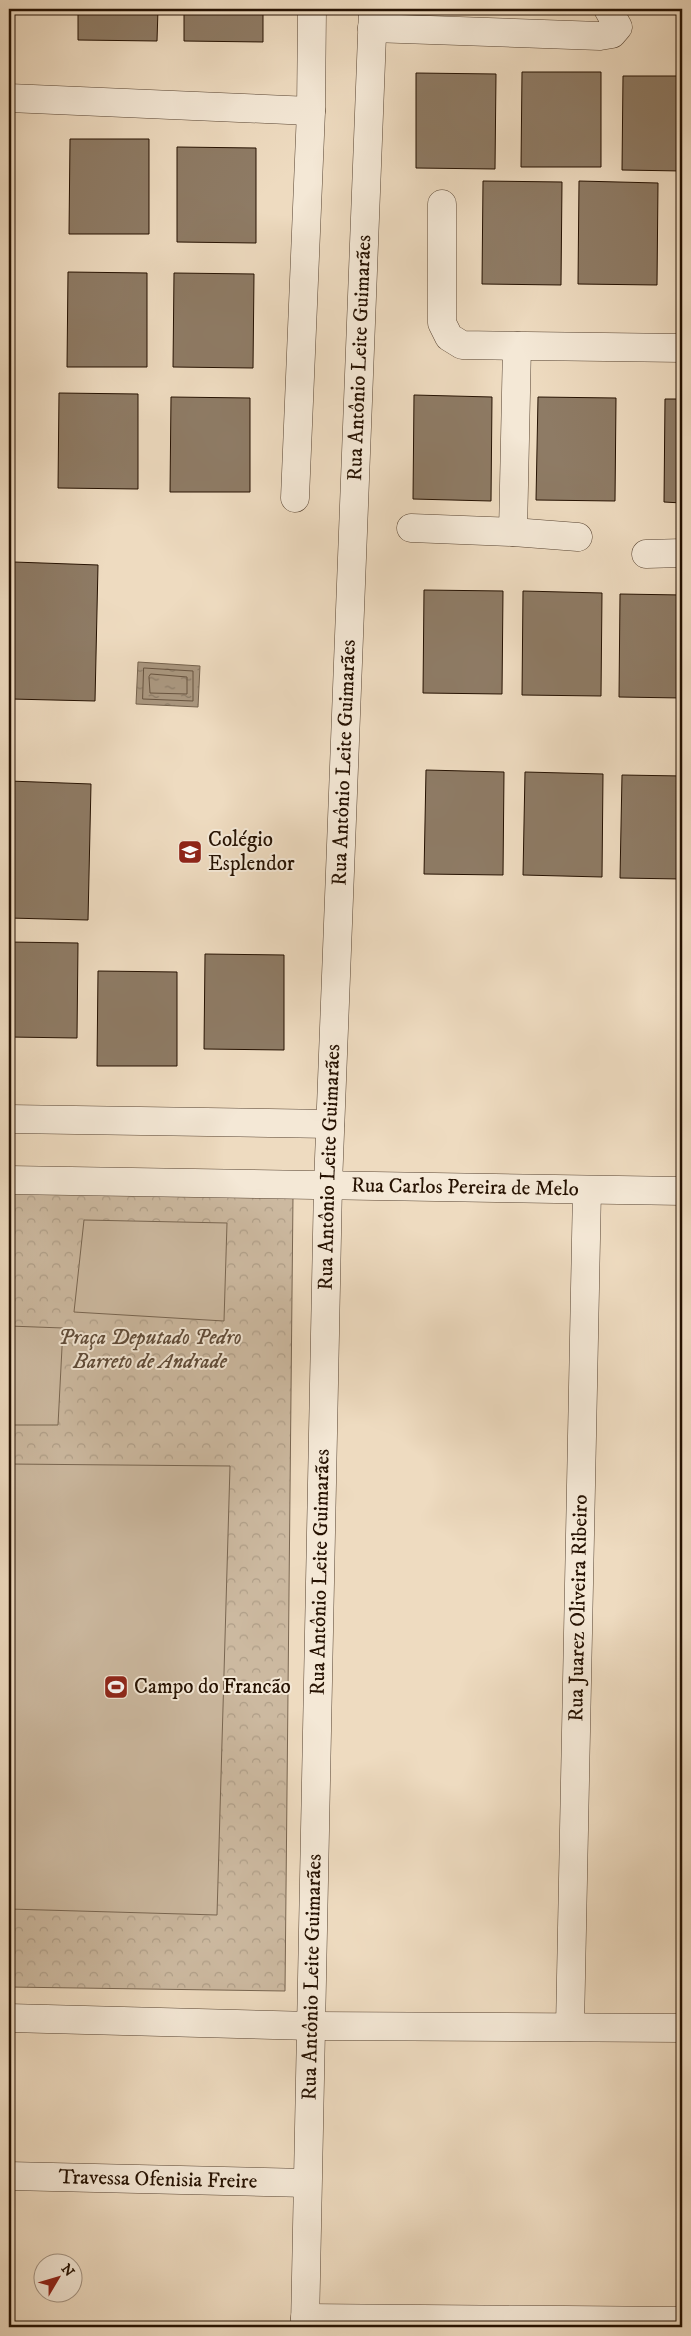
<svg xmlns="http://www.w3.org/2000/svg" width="691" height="2336" viewBox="0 0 691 2336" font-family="'IM FELL DW Pica',serif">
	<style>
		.forest { fill: url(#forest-crowns); stroke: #796651 }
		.garden { fill: #ccb9a0; stroke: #796651 }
		.water { fill: url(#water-ripples); stroke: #75624d }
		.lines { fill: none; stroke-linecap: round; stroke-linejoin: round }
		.shore { stroke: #685440; stroke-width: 1 }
		.building { fill: #8e7b65; stroke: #261202 }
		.minor-casing { stroke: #584432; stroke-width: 29 }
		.minor { stroke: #f4e8d6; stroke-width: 28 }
		.labels { text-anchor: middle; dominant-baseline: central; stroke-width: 4; stroke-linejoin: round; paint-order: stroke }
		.street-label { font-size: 21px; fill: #261202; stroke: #f4e8d6 }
		.poi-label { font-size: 21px; fill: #261202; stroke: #f4e8d6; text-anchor: start }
		.park-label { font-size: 21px; font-style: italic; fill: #604c39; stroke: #f4e8d6 }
	</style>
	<defs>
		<pattern id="forest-crowns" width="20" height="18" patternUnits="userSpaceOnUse" patternTransform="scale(1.25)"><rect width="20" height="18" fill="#ccb9a0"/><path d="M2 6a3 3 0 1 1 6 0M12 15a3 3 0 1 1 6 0" fill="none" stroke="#af9e88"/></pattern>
		<pattern id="water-ripples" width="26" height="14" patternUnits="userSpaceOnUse" patternTransform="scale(1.25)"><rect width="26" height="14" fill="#aa977f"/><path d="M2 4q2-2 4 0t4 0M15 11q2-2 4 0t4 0" fill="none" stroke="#8a7a66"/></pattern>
	</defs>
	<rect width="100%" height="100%" fill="#eedbc0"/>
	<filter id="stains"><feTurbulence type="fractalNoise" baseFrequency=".004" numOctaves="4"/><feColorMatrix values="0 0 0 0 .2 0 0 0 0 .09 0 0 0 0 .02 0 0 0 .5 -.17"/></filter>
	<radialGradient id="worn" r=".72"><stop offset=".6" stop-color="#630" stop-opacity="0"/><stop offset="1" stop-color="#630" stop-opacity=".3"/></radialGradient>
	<path class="forest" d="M9,1191L293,1196L285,1991L9,1987Z"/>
	<path class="garden" d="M84,1220L227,1223L224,1321L74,1312Z
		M9,1326L63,1328L58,1425H9Z
		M9,1464L230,1466L217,1915L9,1909Z"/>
	<path class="water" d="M138,662L200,666L198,707L136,704Z"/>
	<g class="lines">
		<path class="shore" d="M144,668L193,671V701L143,699Z
			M151,674L187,677V694L150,693L149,677Z"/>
	</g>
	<path class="building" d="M78,9H158L157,41L78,40Z
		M184,9H263V42L184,41Z
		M419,9H498V12H419Z
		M522,72H601V167H521Z
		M416,73L496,74L495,169L416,168Z
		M623,76H682V171L622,170Z
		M70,139H149V234H69Z
		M177,147L256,148V243L177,242Z
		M679,180H682V283H677Z
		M483,181L562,182L561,285L482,284Z
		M579,181L658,183L657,285L578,284Z
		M68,272L147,273V367H67Z
		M174,273L254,274L253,368L173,367Z
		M59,393L138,394V489L58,488Z
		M414,395L492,397L491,501L413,499Z
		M171,397L250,398V492H170Z
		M538,397L616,398L615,501L536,500Z
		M665,399H682V503L664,502Z
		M14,562L98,565L95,701L11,699Z
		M424,590L503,591L502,694L423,693Z
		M523,591L602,593L601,696L522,695Z
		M620,594L682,595V698L619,697Z
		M426,770L504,772L503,875L424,874Z
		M525,772L603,774L602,877L523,875Z
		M622,775L682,776V879L620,878Z
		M9,781L91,784L88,920L9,918Z
		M9,942L78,943L77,1038L9,1037Z
		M205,954L284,955V1050L204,1049Z
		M98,971L177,972V1066H97Z"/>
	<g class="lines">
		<defs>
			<g id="minor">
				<path d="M372,28L600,36L612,34L618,27L608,9"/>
				<path d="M9,98L311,111"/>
				<path d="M442,204V323L449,337L462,345L682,348"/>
				<path d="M295,498L311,111L312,9"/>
				<path d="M411,528L513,532L578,537"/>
				<path d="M513,532L517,346"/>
				<path d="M646,554L682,553"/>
				<path d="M9,1119L330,1124"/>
				<path id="s1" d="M9,1180L682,1191"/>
				<path d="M9,2018L312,2026L682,2028"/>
				<path id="s2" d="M570,2027L587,1190"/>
				<path id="s3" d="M9,2176L307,2183"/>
				<path d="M305,2318L682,2321"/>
				<path id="s4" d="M305,2327L328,1185L373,9"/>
			</g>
		</defs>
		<use href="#minor" class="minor-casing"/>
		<use href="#minor" class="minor"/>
	</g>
	<defs>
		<symbol id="school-square" viewBox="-11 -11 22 22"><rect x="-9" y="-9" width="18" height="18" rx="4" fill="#8f2418" stroke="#f4e8d6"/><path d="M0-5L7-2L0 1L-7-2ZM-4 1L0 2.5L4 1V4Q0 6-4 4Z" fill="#fff"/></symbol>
		<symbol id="stadium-square" viewBox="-11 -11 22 22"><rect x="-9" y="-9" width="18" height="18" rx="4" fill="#8f2418" stroke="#f4e8d6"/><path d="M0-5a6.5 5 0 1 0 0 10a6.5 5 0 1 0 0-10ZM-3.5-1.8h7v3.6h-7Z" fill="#fff"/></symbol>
	</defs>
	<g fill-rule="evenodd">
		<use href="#school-square" x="176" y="838" width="28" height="28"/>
		<use href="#stadium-square" x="102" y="1673" width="28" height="28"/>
	</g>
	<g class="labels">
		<g class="street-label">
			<text stroke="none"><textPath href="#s4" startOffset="1970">Rua Antônio Leite Guimarães</textPath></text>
			<text stroke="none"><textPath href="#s4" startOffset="1565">Rua Antônio Leite Guimarães</textPath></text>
			<text stroke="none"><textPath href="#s4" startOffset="1160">Rua Antônio Leite Guimarães</textPath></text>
			<text stroke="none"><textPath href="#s1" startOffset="456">Rua Carlos Pereira de Melo</textPath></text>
			<text stroke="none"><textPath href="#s4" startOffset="755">Rua Antônio Leite Guimarães</textPath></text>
			<text stroke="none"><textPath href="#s2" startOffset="419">Rua Juarez Oliveira Ribeiro</textPath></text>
			<text stroke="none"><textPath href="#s4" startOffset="350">Rua Antônio Leite Guimarães</textPath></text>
			<text stroke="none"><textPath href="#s3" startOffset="149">Travessa Ofenisia Freire</textPath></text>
		</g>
		<g class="poi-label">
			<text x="208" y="840">Colégio<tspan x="208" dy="24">Esplendor</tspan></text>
			<text x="134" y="1687">Campo do Francão</text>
		</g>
		<g class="park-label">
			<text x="150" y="1338">Praça Deputado Pedro<tspan x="150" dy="24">Barreto de Andrade</tspan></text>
		</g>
	</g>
	<rect width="691" height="2336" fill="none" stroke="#eedbc0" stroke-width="30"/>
	<rect x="10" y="10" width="671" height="2316" fill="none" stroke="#261202" stroke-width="2.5"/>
	<rect x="15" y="15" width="661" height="2306" fill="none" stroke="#261202"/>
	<g transform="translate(58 2278) rotate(52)"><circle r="24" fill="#f4e8d6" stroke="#a29281"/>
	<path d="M0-4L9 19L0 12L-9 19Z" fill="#8f2418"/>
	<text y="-8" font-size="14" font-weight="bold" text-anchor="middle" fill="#261202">N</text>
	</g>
	<rect width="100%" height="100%" filter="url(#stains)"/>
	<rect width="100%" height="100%" fill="url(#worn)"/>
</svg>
